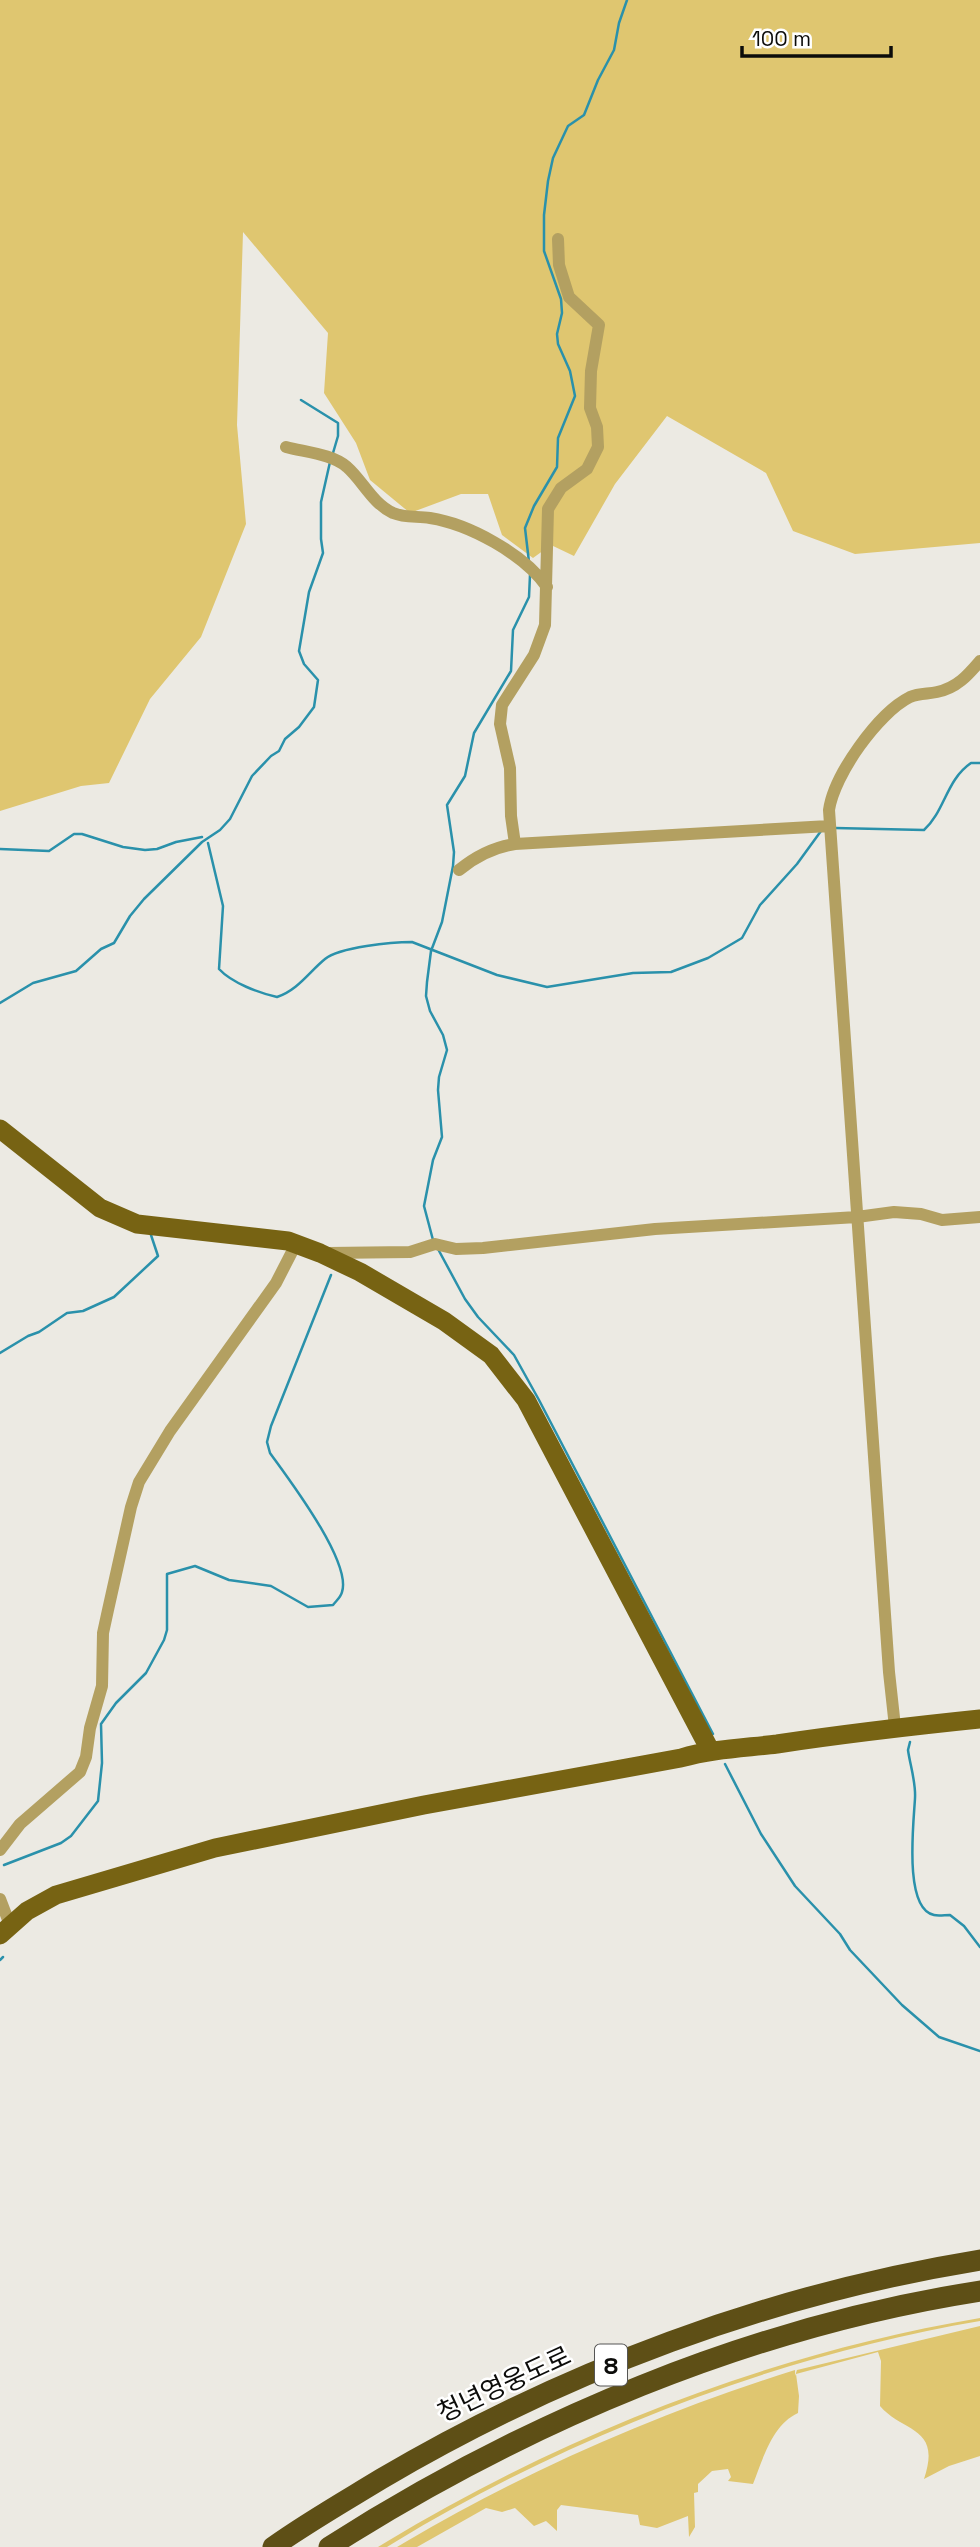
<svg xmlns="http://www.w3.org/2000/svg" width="980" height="2547" viewBox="0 0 980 2547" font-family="'Space Grotesk','Noto Sans KR',sans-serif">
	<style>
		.green { fill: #dfc670 }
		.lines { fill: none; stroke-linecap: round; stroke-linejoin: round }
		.stream { stroke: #2a91ab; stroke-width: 2.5 }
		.street { stroke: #b3a061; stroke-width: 12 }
		.primary { stroke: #776313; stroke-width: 19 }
		.highway { stroke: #5e4f16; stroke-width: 21 }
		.labels { text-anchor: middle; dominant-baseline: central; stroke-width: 5; stroke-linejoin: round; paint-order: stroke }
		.shield { fill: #fff; stroke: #555554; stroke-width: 2 }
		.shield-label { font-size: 24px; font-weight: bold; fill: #0c0c0a }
		.street-label { font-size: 26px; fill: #0c0c0a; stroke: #fff }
	</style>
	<rect width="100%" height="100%" fill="#eceae3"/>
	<path class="green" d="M0,0H980V543L855,554L793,531L766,473L667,416L615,484L574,556L551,545L533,558L502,535L488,494H461L410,513L370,480L356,443L324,393L328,333L243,232L237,425L246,524L201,637L150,699L109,783L81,786L0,811Z
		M980,2318V2321C777,2355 562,2439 387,2547H378C561,2435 768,2354 980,2318Z
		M980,2326V2456L949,2466L924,2479C942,2426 903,2433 880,2406L881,2361L878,2352L796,2374L799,2396L798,2413C772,2425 763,2459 753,2484L728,2481L731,2477L728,2469L712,2471L698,2484V2492L694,2493L695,2527L689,2537L688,2516L657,2528L640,2525L638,2515L561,2505L557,2510V2531L546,2521L534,2526L515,2508L502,2512L486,2508L417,2547H397C523,2472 655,2414 795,2370V2376L797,2370Z"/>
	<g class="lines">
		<path class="stream" d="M301,400L338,423V436L333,453
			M529,562L525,528L534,506L557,467L558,438L575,396L570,371L558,344L557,334L562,313L561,299L544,251V215L548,181L553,158L568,126L584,115L598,80L614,50L619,23L627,0
			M835,828L924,830C945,811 946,780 971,763H980
			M208,843L223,906L219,969C232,983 259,993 277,997C298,990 309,972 325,959C340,947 392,942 412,942L497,975L547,987L633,973L671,972L708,958L742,938L760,905L797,864L821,831
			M0,849L49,851L74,834H82L123,847L145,850L157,849L176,842L202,837
			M0,1003L33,983L76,971L101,949L114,943L130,916L144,899L202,842L220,830L230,819L252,776L271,756L279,751L285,739L299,727L314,707L318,680L304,664L299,651L309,592L323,553L321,539V502L330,462
			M433,1240L424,1206L433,1160L442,1137L438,1090L439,1077L447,1050L443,1035L430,1011L426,996L427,982L431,951L442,922L453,866L454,852L447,805L465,776L474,733L511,671L513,630L529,597L530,575
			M438,1249L465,1299L478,1317L514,1355L539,1400L713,1734
			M0,1353L28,1336L39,1332L67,1313L83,1311L114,1297L158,1256L151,1235
			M910,1742L908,1750C910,1765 916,1782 915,1798C914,1820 903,1909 934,1915C938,1916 945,1915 950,1915L964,1926L980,1947
			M725,1764L761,1834L795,1886L840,1934L850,1950L902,2005L939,2037L980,2051
			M4,1865L61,1843L71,1836L98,1801L102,1763L101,1724L116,1703L146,1673L164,1640L167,1630V1574L195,1566L229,1580L271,1586L308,1607L333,1605C336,1601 341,1597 342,1592C352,1562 288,1478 270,1453L267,1442L271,1426L331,1275
			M0,1960L3,1957"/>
		<path class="street" d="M286,447C304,452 333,454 347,467C363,481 372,503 393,513C405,518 417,516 430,518C469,524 524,554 547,587
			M515,844L511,816L510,768L500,724L502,705L534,655L545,625L548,509L561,488L587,469L598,447L597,427L590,408L591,371L599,325L569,297L559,265L558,239
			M459,870C476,856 494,847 515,844L829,826
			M328,1253L410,1252L435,1244L456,1249L483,1248L655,1229L857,1217L894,1212L921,1214L942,1220L980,1217
			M895,1727L889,1672L829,810C834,775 878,713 910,697C919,693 928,694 937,692C957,688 968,675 980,661
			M0,1850L20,1824L80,1772L86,1757L90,1728L102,1686L103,1633L108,1610L131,1507L139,1482L170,1431L276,1283L296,1244
			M0,1899L10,1925"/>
		<path class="primary" d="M0,1129L100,1208L137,1224L288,1241L320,1253L360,1272L444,1321L491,1355L526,1400L710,1750
			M0,1935L27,1911L56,1895L215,1848L424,1805L681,1758C712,1749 744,1748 777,1744C844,1734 912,1726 980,1719"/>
		<path class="highway" d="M273,2547C308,2522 345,2501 381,2479C564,2371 770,2294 980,2260
			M329,2547C525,2422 749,2327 980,2291"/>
	</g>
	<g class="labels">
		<rect class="shield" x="595" y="2344.5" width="32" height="41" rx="5"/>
		<g class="shield-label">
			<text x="611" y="2365">8</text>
		</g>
		<g class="street-label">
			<text transform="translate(504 2384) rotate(-25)">청년영웅도로</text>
		</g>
	</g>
	<path d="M742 46v10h149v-10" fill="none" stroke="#0c0c0a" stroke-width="3.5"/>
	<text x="752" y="46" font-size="21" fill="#0c0c0a" stroke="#ffffff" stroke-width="5" paint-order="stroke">100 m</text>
</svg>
